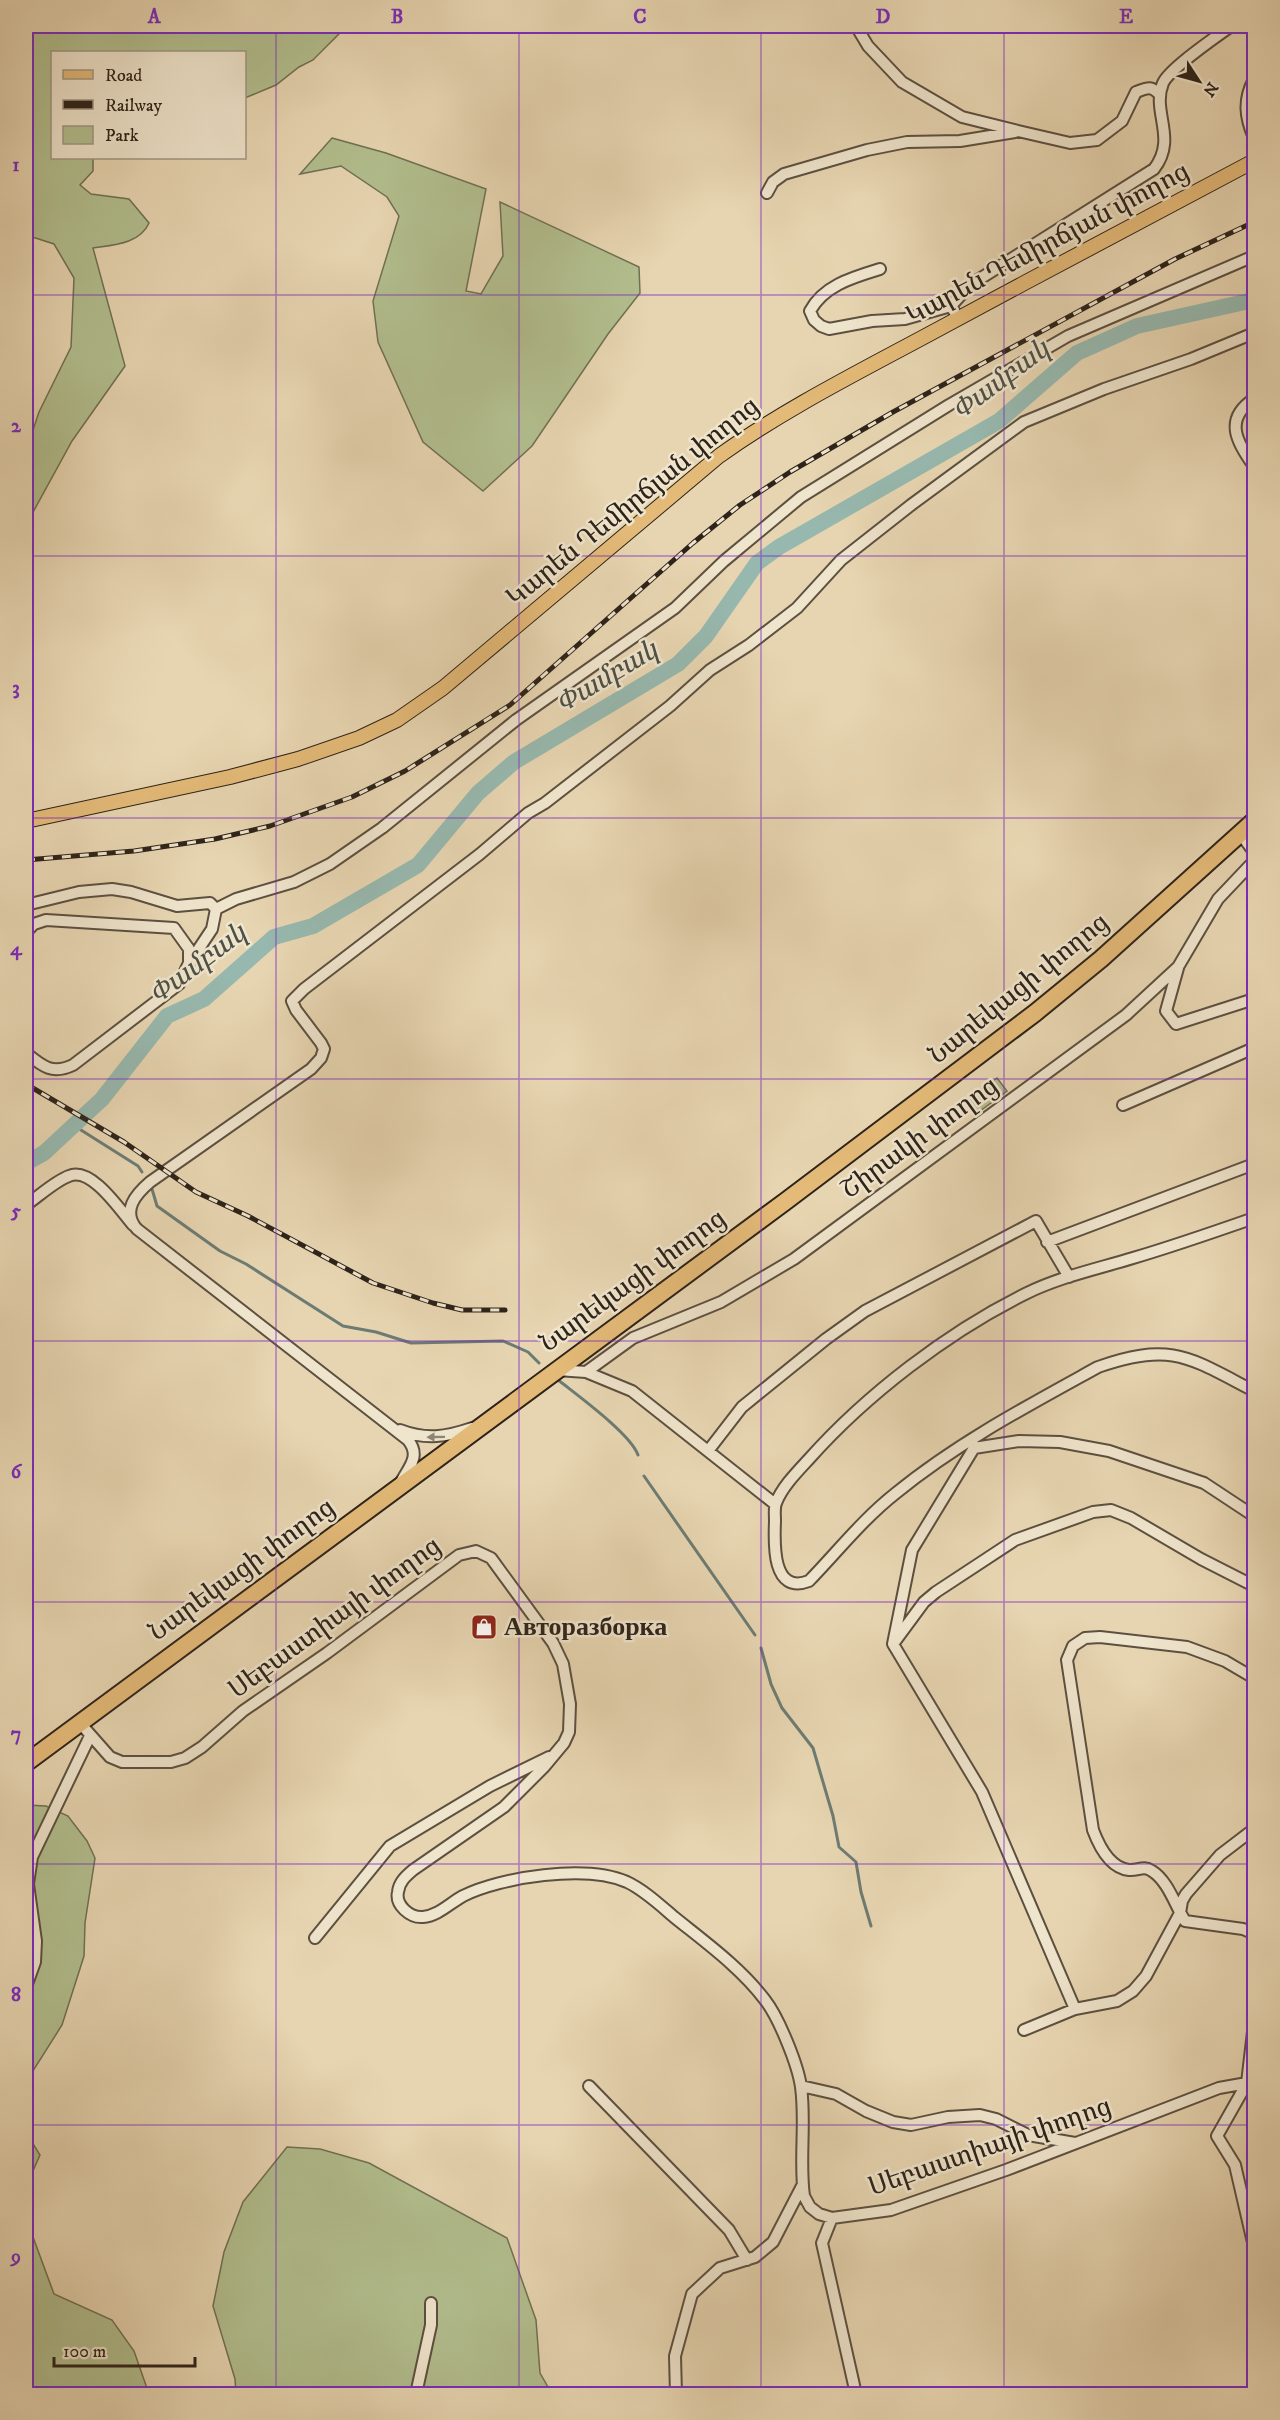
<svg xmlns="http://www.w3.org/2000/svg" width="1280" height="2420" viewBox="0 0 1280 2420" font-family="'IM FELL DW Pica','Noto Serif Armenian',serif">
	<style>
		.green { fill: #b2be8e; stroke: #707054; stroke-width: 1.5 }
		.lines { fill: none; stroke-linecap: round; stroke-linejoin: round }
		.stream { stroke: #6d7c73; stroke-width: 3 }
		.river { stroke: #97b8ae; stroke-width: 16 }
		.minor-casing { stroke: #5c5040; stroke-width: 14 }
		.major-casing { stroke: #2d231a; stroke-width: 16 }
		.highway-casing { stroke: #2d231a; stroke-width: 20 }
		.minor { stroke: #efe4cc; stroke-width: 10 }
		.major { stroke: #e4ba78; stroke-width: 14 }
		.highway { stroke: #e4ba78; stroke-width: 16 }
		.rail-casing { stroke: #2d231a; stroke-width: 5 }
		.rail { stroke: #efe4cc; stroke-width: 3; stroke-dasharray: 9; stroke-linecap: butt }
		.oneway { fill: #8e8473 }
		.grid { fill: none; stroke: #7b2cbf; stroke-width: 1.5; stroke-opacity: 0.55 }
		.labels { text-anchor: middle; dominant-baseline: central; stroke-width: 5; stroke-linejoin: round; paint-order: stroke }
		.street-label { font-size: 26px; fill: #2d231a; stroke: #efe4cc }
		.poi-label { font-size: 26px; font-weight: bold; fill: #2d231a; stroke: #efe4cc; text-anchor: start }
		.water-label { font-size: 27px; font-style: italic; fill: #4d5046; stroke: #efe4cc }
		.neatline { fill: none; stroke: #7b2cbf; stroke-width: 2 }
		.grid-label { font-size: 20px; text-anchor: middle; font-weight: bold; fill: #7b2cbf }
	</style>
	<rect width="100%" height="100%" fill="#e7d5b1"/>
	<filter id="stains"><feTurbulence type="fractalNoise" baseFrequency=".00333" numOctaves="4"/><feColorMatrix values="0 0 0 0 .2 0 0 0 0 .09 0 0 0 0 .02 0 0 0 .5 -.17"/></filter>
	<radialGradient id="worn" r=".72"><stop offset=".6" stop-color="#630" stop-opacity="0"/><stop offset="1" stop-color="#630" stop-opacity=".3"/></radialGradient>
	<path class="green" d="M26,26H356L340,33L313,60L299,67L276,85L245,98L244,52H52V158H93V171L80,185L91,194L129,199L149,223C140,244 113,245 93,248L125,366L72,441L26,525V451L39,412L71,347L74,278L54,244L26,235Z
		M332,138L386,153L486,189L466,291L481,294L503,256L500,202L639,267L640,293L608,334L532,446L483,491L423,442L378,342L373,301L399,216L387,197L341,166L300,174Z
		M997,1078L1007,1091L976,1114L966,1100Z
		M26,1805L46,1806L68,1816L87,1841L95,1858L85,1923L84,1956L62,2025L26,2082Z
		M26,2122L27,2134L40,2155L32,2173L26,2177Z
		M287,2147L320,2149L369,2163L507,2238L536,2320L540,2373L552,2394H236L235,2379L213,2306L224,2252L243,2202Z
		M26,2218L54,2294L112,2320L134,2351L149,2394H26Z"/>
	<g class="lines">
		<path class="stream" d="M73,1125L138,1166L142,1172
			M152,1189L157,1206L220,1251L246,1264L343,1326L376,1332L411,1343L503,1341L528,1352L539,1363
			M557,1379C577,1395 631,1434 638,1455
			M644,1476L755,1635
			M761,1648L771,1684L782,1708L813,1748L833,1816L839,1847L856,1862L861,1892L871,1926"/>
		<path class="river" d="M26,1163L44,1153L102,1099L167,1016L204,999L274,937L313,926L418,865L478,793L514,762L678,664L706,636L757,563L779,547L999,421L1077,353L1137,326L1254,300"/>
		<defs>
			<path id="minor" d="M856,26L868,46L902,82L962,117L1018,131L1070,143L1097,140L1122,121L1136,92C1147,88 1151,85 1160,95
				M1253,26L1254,28
				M1254,79C1243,100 1245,117 1254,138
				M767,193L773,182L784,174L867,150L907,142L960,141L1015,132
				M880,269C854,277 824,285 810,311L814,320L821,326L829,329L872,321L905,319L951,306
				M958,318L951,306L970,285L1154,169C1178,138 1151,112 1163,83C1170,68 1216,37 1231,26
				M1254,399C1223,419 1237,443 1254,466
				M1240,833L1254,852
				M26,905L79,892L112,889L131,892L177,906L210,903L216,909L212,929L190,962
				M216,909L236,899L294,882L330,864L382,828L516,720L675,608L724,561L801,497L949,405L1068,336L1254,256
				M26,932L34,924L46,920L174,928L189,949V963L179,984L73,1065C52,1075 42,1066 26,1053
				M1178,968L1166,1011L1176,1024L1254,999
				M1123,1105L1254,1048
				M26,1205C38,1197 55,1181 69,1176C91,1166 120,1210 133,1225
				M1254,1218C1214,1232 1174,1246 1133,1258C1097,1269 1059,1277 1025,1294C948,1332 866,1395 809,1459C797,1472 782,1487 776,1503C774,1508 775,1515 775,1521C774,1544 772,1595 809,1581C838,1551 863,1519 896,1493C957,1443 1029,1405 1098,1367C1172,1341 1190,1358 1254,1391
				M1047,1242L1254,1164
				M557,1370L586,1372L633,1338L721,1302L794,1259L1126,1015L1178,967L1218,899L1254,861
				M586,1372L632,1391L775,1504
				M400,1430C426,1440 446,1437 472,1428
				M972,1440L974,1448L912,1550L893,1644L924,1602L936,1592L1015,1540L1093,1512L1111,1510L1131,1518L1201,1559L1254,1586
				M974,1448L1019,1441L1060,1442L1109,1451L1204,1483L1254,1516
				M708,1451L742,1407L826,1339L865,1311L1036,1221L1069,1277
				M401,1482C409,1467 421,1456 408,1440L137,1229C121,1211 136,1194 150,1182L311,1069L321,1058L324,1049L321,1043L296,1010L292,1001L304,989L480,854L528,813L545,803L670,706L710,670L749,645L797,608L841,560L911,505L1024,422L1104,389L1191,359L1254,333
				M893,1644L982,1792L1075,2009
				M1254,1678L1225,1661L1187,1647L1100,1637L1085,1638L1073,1646L1067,1660L1093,1830C1099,1846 1110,1868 1129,1870C1138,1871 1143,1865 1152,1871C1168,1881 1175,1905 1185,1921L1243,1929L1254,1934
				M80,1723L110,1757L122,1762H171L185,1758L202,1747L243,1711L327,1653L459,1555L476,1551L491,1558L553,1643L563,1664L570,1704L569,1732L564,1743L544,1767L504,1807L413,1870C406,1876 399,1882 398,1892C395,1905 410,1918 423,1917C438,1916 450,1903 463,1896C501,1877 586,1864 627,1882C644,1890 660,1905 674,1917C705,1942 741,1968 765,2000C779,2018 798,2065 801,2087C806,2123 799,2160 804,2196L810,2207L819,2214L832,2218L891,2210L1006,2170L1219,2088L1247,2083L1254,2084
				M315,1938L390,1846L490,1786L549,1757
				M26,1987L35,1962L36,1941L28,1884L32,1857L90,1736
				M1254,2023L1247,2083L1217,2136L1235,2165L1254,2247
				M1024,2030L1075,2009L1117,2001L1133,1991L1146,1976L1180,1913L1182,1901L1186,1894L1220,1855L1254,1829
				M589,2086L729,2230L747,2260
				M801,2086L836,2094L866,2111L893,2122L911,2125L948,2117L980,2115L996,2119L1028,2135L1075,2143
				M832,2218L822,2243L856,2394
				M416,2394L431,2325V2303
				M676,2394L675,2356L692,2294L720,2268L755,2257L773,2242L802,2186"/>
			<path id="major" d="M26,821L230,777L298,759L359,738L397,720L443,688L719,456C782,411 851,376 920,339C1031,279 1143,220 1254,161"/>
			<path id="highway" d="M26,1763L786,1201L1035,1013L1101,959L1254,821"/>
		</defs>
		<use href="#minor" class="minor-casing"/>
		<use href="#major" class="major-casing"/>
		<use href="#highway" class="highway-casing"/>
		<use href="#minor" class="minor"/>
		<use href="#major" class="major"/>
		<use href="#highway" class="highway"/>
		<defs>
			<path id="rail" d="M26,860L134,851L215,839L270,826L352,797L405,771L510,705L693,543L740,505L790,472L893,412L1175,259L1254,222
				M26,1084L124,1142L196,1192L248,1216L373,1283L433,1303L462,1310H505"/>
		</defs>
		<use href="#rail" class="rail-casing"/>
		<use href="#rail" class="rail"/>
	</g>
	<defs><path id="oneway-solid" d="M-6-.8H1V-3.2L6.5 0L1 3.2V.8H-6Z" transform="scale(1.5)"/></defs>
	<use class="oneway" href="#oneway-solid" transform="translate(436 1437) rotate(179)"/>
	<path class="grid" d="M276,26V2394M519,26V2394M761,26V2394M1004,26V2394M26,295H1254M26,556H1254M26,818H1254M26,1079H1254M26,1341H1254M26,1602H1254M26,1864H1254M26,2125H1254"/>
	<defs>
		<symbol id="shop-square" viewBox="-11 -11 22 22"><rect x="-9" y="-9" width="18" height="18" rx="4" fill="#8f2418" stroke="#efe4cc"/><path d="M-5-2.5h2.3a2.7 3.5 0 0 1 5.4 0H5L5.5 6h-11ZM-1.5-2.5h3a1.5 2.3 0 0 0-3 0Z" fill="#fff"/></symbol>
	</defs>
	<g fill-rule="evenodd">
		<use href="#shop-square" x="469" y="1612" width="30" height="30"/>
	</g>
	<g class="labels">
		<g class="street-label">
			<text transform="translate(1048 244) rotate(-28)">Կարեն Դեմիրճյան փողոց</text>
			<text transform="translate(633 502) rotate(-39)">Կարեն Դեմիրճյան փողոց</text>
			<text transform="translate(1019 989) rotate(-39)">Նարեկացի փողոց</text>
			<text transform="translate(920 1138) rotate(-36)">Շիրակի փողոց</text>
			<text transform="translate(633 1281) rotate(-36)">Նարեկացի փողոց</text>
			<text transform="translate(242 1570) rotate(-36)">Նարեկացի փողոց</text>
			<text transform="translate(335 1618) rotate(-36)">Սեբաստիայի փողոց</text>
			<text transform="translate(990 2147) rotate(-19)">Սեբաստիայի փողոց</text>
		</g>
		<g class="poi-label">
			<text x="504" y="1627">Авторазборка</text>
		</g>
		<g class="water-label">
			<text transform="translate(1001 380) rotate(-37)">Փամբակ</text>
			<text transform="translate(607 677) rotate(-31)">Փամբակ</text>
			<text transform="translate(198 964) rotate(-37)">Փամբակ</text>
		</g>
	</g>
	<rect width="1280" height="2420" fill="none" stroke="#e7d5b1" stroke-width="66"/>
	<rect x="51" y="51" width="195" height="108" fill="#efe4cc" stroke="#a19785" stroke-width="1.5"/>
	<rect x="63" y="70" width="30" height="9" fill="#e4ba78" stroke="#a19785" stroke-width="1.5"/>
	<text x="105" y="81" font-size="18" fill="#2d231a">Road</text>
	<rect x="63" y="100" width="30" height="9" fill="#2d231a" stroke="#a19785" stroke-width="1.5"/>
	<text x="105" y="111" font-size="18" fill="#2d231a">Railway</text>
	<rect x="63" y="126" width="30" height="18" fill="#b2be8e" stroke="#a19785" stroke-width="1.5"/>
	<text x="105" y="141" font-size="18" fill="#2d231a">Park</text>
	<g transform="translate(1199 81) rotate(126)" stroke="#efe4cc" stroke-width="4.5" paint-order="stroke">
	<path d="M0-4.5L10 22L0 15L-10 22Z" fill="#2d231a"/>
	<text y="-9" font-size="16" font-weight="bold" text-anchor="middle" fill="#2d231a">N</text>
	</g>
	<path d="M54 2357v9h141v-9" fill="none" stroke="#2d231a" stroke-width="3"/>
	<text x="63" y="2357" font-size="18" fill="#2d231a" stroke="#efe4cc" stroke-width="4.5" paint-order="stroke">100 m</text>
	<rect x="33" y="33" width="1214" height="2354" class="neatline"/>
	<g class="grid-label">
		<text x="154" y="23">A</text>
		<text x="397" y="23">B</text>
		<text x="640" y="23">C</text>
		<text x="883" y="23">D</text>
		<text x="1126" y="23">E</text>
		<text x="16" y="171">1</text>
		<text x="16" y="432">2</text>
		<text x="16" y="694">3</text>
		<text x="16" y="955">4</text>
		<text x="16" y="1217">5</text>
		<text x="16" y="1478">6</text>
		<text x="16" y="1740">7</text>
		<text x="16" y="2001">8</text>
		<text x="16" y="2263">9</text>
	</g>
	<rect width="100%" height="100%" filter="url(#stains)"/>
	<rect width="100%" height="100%" fill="url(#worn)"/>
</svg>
